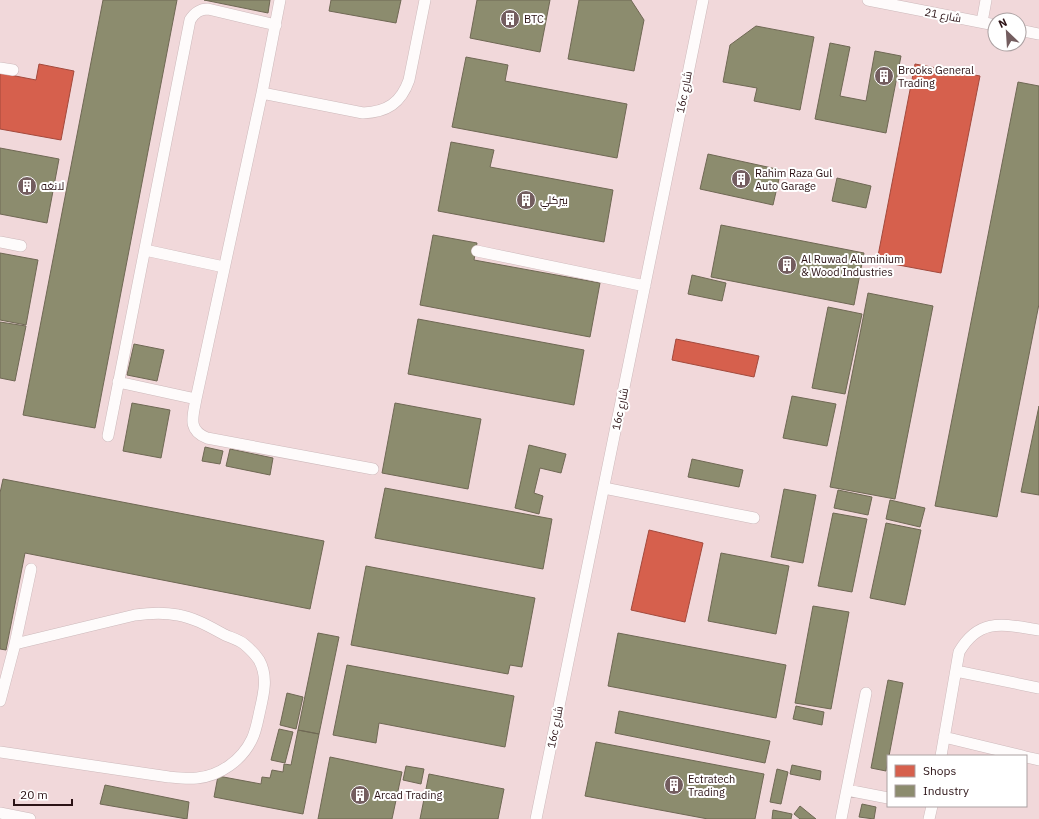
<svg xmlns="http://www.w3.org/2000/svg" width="1039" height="819" viewBox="0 0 1039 819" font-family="'IBM Plex Sans',Cairo,sans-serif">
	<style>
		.built { fill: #f1d8da; fill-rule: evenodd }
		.shops { fill: #d6604d; stroke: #a3493c }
		.industry { fill: #8c8c6e; stroke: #6f6854 }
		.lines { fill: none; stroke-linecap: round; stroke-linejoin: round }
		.lane-casing { stroke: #cdb9bb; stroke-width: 12 }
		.lane { stroke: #fefbfb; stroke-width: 11 }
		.labels { text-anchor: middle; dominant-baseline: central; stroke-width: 4; stroke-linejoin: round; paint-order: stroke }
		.street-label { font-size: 11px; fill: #2c1316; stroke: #fff }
		.poi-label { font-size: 11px; fill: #2c1316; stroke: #fff; text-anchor: start }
	</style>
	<rect width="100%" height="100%" fill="#f6e6e7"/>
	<path class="built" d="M0,0H1039V819H0ZM995,20H1019V44H995ZM888,756H1026V806H888Z"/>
	<path class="shops" d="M39,64L74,71L61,140L0,129V73L36,80Z
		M915,64L980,76L941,273L877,261Z
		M676,339L759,356L754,377L672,360Z
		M649,530L703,543L685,622L631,610Z"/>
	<path class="industry" d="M103,0H177L95,428L23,415Z
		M204,0H270L268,13Z
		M331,0H401L396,23L329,11Z
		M477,0H550L540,52L470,38Z
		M579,0H631L644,20L634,71L568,59Z
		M756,26L814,37L800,110L754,101L757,88L723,82L730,45Z
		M830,43L850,47L840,96L866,101L875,51L901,56L886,133L815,119Z
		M466,57L508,65L505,81L627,104L617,158L452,127Z
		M1018,82L1039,86V304L997,517L935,506Z
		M451,142L494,150L490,167L613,190L604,242L438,211Z
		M0,148L59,159L47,223L0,214Z
		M708,154L781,170L773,205L700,189Z
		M837,178L871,186L866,208L832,201Z
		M721,225L864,253L854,305L711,277Z
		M433,235L477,243L474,260L600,283L590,337L420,305Z
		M0,253L38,260L26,325L0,320Z
		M692,275L726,283L722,301L688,294Z
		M868,293L933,306L895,499L830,487Z
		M828,307L862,314L845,394L812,388Z
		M418,319L584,350L574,405L408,374Z
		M0,322L26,326L15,381L0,378Z
		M134,344L164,350L157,381L127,375Z
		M792,396L836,404L827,446L783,438Z
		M132,403L170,410L161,458L123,451Z
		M395,403L481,419L468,489L382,473Z
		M1039,406V495L1021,492Z
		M529,445L566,454L561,473L540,468L534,493L543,496L539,514L515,508Z
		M205,447L223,451L220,464L202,461Z
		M230,449L273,458L270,475L226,466Z
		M692,459L743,470L739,487L688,477Z
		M3,479L324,541L310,609L25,553L6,650L0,649V493Z
		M385,488L552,519L543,569L375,538Z
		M784,489L816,495L803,563L771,557Z
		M838,490L872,497L868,515L834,508Z
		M890,500L925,508L920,527L886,519Z
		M833,513L867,519L852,592L818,586Z
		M886,523L921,530L905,605L870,598Z
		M721,553L789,566L776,634L708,621Z
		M366,566L535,598L522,667L510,665L508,674L351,645Z
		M813,606L849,612L831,709L795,703Z
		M318,633L339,637L319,734L298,730Z
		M618,633L786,665L776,718L608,686Z
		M347,665L514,696L505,747L379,723L376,743L333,735Z
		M888,680L903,683L889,756H888L886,771L871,768Z
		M287,693L303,697L296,729L280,725Z
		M796,706L824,712L822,725L793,719Z
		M619,711L770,741L765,763L615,733Z
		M279,729L293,732L285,763L271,760Z
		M298,730L319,734L303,814L214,797L218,776L261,784L262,777L270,778L272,770L283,772L284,764L291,765Z
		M596,742L764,774L755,819H708L585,796Z
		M330,757L402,772L392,819H318Z
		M792,765L821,771L820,780L790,774Z
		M406,766L424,769L421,784L403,780Z
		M777,769L788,772L781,804L770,802Z
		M429,774L504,789L498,819H420Z
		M105,785L189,802L187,819L100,804Z
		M862,804L876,807L874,819L859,817Z
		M800,806L816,819H800L794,814Z
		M773,810L792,814L791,819H772Z"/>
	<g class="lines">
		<defs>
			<path id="lane" d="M280,0L262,93L196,399C193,416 187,430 207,438L373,469
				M868,0L995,25
				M982,22L986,0
				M1019,30L1039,34
				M0,68L13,70
				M262,93L363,113C387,112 401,103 409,80L425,0
				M0,242L21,246
				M145,250L224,267
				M477,251L645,286
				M118,382L196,399
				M108,436L190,20C195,12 200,9 208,9L276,25
				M604,488L754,518
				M956,671L1039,688
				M0,701L15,644L31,569
				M944,737L1023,756
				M0,752L169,777C179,778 188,779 197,778C220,776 242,760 252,739C256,731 258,719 260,710C264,693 268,676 259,660C255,654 250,649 244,644C239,640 232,638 225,635C210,627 195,618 178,615C163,612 149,613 135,615L15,644
				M941,756L959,652C980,616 1005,625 1039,630
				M1026,757L1039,760
				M847,790L888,798
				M0,813L30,819
				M536,819L703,0
				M841,819L866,693
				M929,819L932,806"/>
		</defs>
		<use href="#lane" class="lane-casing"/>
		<use href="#lane" class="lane"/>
	</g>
	<defs>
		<symbol id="building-disc" viewBox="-11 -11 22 22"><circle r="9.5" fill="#735d5f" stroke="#fff"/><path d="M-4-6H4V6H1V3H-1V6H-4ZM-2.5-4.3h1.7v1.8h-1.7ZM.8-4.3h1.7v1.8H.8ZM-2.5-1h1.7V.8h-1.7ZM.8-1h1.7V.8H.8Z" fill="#fff"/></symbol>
	</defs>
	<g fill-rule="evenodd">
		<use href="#building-disc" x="499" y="8" width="22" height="22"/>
		<use href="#building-disc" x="873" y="65" width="22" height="22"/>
		<use href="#building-disc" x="730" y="168" width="22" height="22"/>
		<use href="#building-disc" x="16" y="175" width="22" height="22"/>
		<use href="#building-disc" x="515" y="189" width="22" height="22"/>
		<use href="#building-disc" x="776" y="254" width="22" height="22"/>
		<use href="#building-disc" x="663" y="774" width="22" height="22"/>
		<use href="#building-disc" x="349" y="784" width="22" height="22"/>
	</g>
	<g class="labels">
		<g class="street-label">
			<text transform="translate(943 15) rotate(11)">شارع 21</text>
			<text transform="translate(684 92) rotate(-79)">16c شارع</text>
			<text transform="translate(620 409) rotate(-78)">16c شارع</text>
			<text transform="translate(555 727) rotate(-79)">16c شارع</text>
		</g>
		<g class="poi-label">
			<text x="524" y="19">BTC</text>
			<text x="898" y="70">Brooks General<tspan x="898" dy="13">Trading</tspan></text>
			<text x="755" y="173">Rahim Raza Gul<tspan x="755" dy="13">Auto Garage</tspan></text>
			<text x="41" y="186">لانغه</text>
			<text x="540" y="200">بيركلي</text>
			<text x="801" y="259">Al Ruwad Aluminium<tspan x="801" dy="13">&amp; Wood Industries</tspan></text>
			<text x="688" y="779">Ectratech<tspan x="688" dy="13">Trading</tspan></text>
			<text x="374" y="795">Arcad Trading</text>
		</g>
	</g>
	<rect x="887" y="755" width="140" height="52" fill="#ffffff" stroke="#aba1a2"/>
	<rect x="895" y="765" width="20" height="12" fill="#d6604d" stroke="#aba1a2"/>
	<text x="923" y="775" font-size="12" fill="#2c1316">Shops</text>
	<rect x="895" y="785" width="20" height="12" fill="#8c8c6e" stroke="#aba1a2"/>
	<text x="923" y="795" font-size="12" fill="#2c1316">Industry</text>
	<g transform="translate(1007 32) rotate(335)"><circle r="19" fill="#ffffff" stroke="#aba1a2"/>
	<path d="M0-3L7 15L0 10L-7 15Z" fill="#735d5f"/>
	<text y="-6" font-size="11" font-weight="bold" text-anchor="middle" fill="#2c1316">N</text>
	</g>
	<path d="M14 799v6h58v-6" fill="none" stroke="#2c1316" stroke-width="2"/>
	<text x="20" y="799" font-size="12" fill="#2c1316" stroke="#ffffff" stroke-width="3" paint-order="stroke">20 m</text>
</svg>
